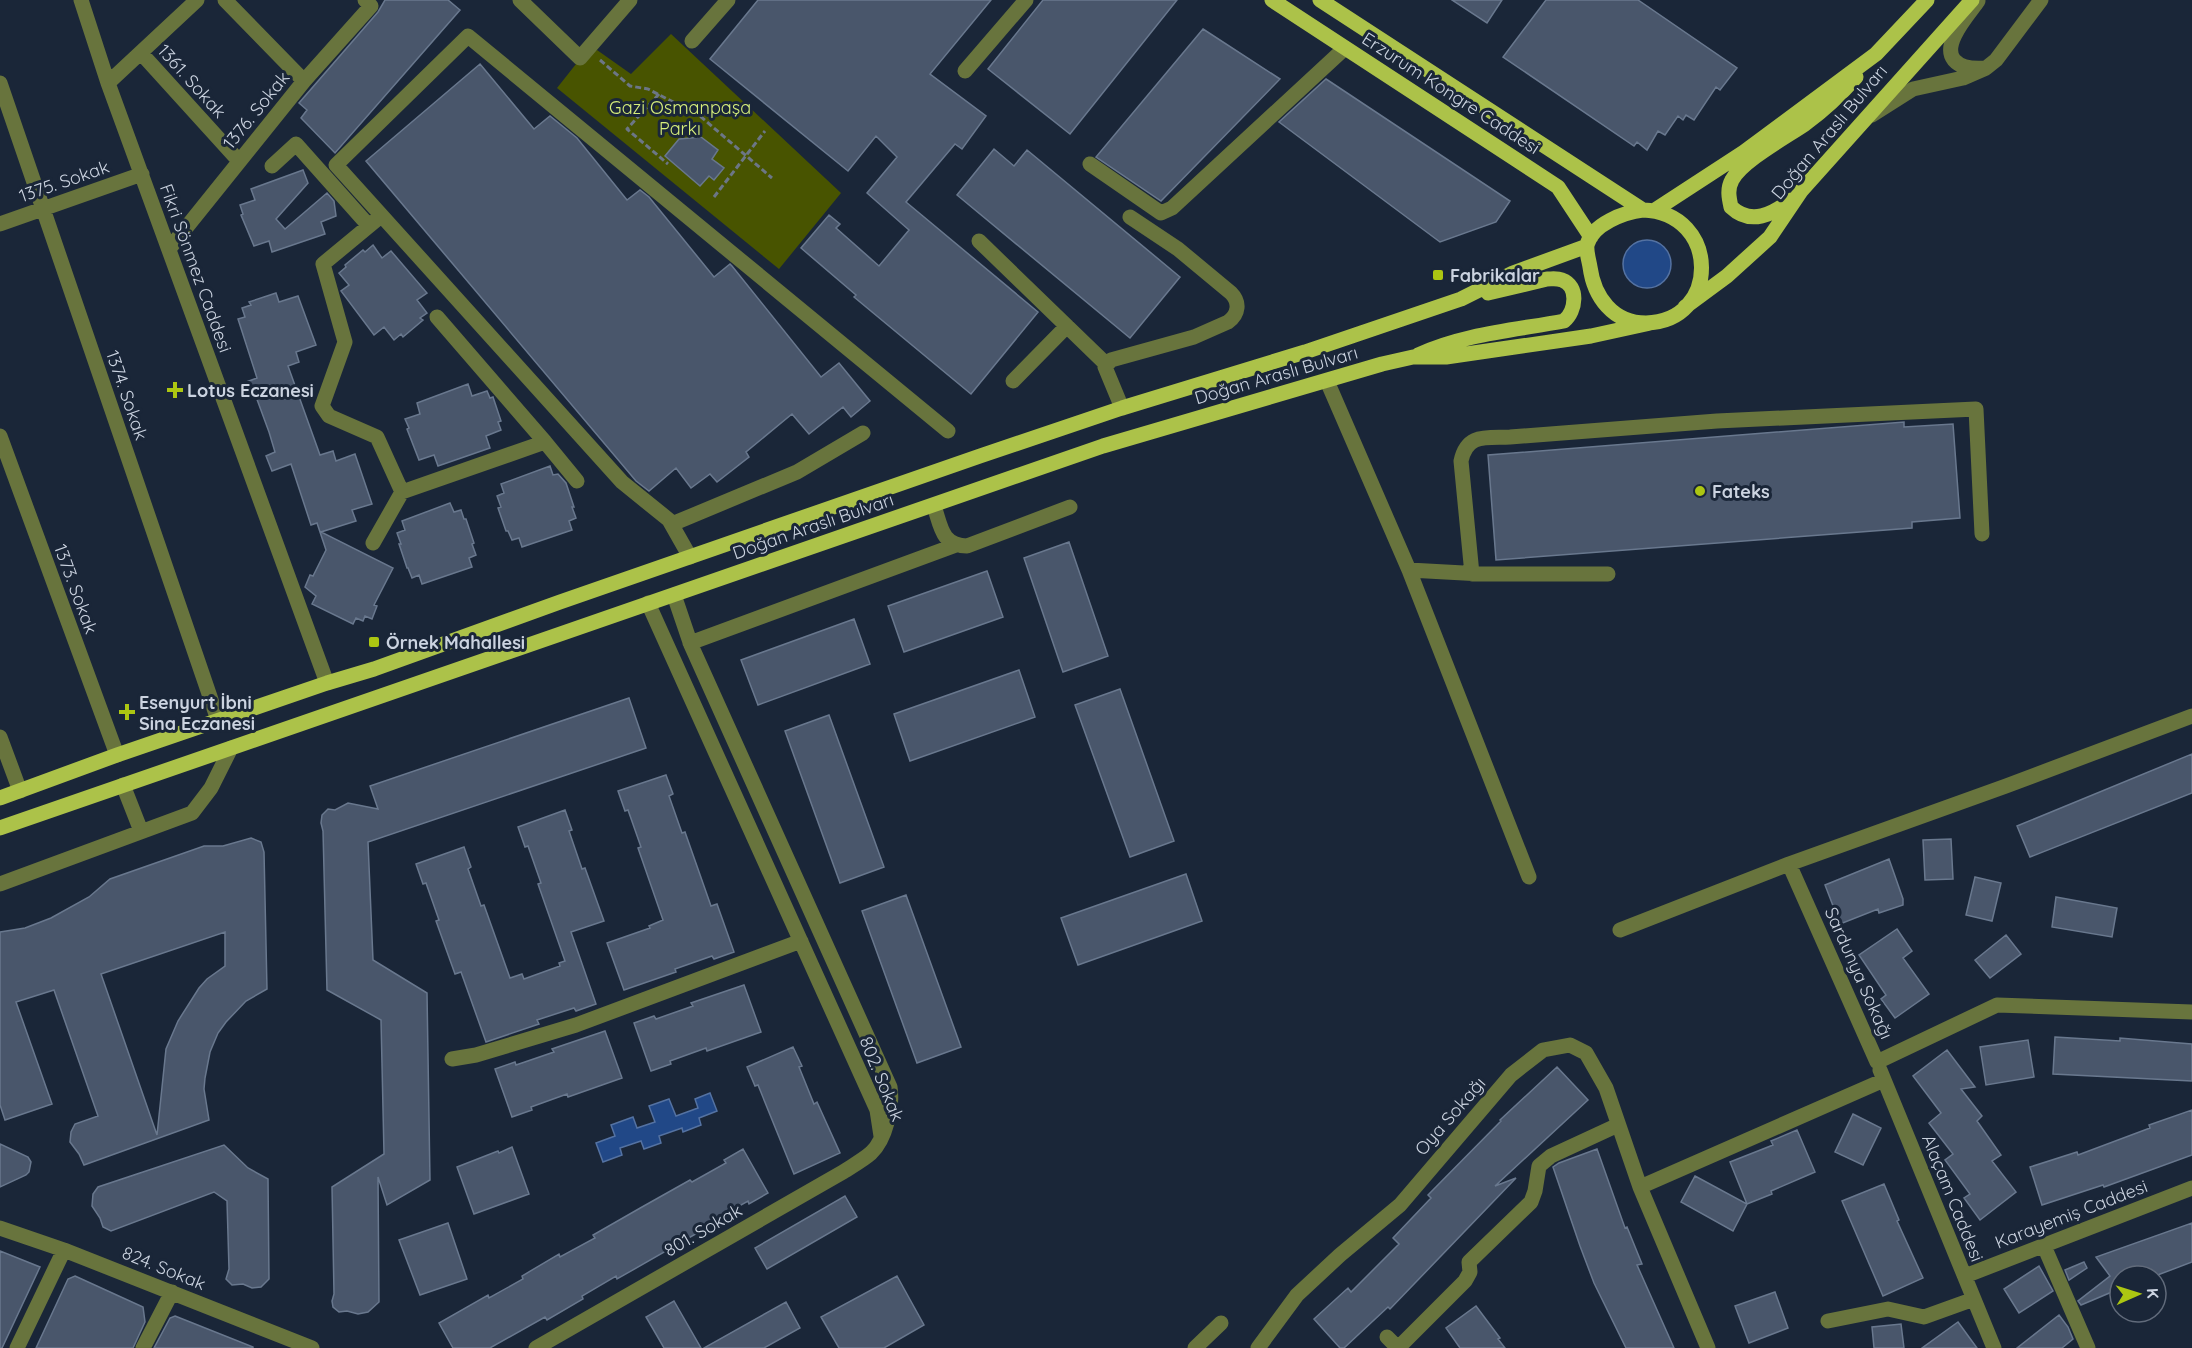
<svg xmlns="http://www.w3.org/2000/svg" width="2192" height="1348" viewBox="0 0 2192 1348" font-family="Quicksand,sans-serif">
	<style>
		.green { fill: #485400 }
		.water { fill: #214887; stroke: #5472a2; stroke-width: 1.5 }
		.building { fill: #49566b; stroke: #69788e; stroke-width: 1.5; fill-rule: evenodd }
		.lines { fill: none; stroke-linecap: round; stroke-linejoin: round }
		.path { stroke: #6c7686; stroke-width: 3; stroke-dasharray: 6 3; stroke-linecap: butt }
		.minor { stroke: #68743d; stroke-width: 15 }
		.major { stroke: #acc249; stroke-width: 15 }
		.poi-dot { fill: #acc612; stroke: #1a2638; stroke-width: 2 }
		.labels { text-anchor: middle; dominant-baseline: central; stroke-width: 6; stroke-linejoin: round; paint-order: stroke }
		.street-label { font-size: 18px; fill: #cbd3e0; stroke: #1a2638 }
		.park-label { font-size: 18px; fill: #d7ef7b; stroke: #1a2638 }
		.poi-label { font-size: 18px; font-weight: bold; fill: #cbd3e0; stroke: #1a2638; text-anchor: start }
	</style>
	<rect width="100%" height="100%" fill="#1a2638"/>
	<path class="green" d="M671,34L841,193L779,269L557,88L576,64L597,50L631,74Z"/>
	<path class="water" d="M1623 264a24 24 0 1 1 48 0a24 24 0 1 1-48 0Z
		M710,1093L717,1111L699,1118L701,1125L683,1132L682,1128L659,1136L661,1143L644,1149L641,1141L620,1148L622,1155L603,1162L596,1143L615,1136L611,1125L633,1117L637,1128L655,1122L649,1106L669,1099L676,1116L698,1108L695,1099Z"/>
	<path class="building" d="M385,0H448L460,10L335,153L301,118L307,110L299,103L378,12Z
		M758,0H991L930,74L986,116L962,149L955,144L906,202L1038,312L971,394L854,297L856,295L801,248L829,215L840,224L836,228L879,266L909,230L867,193L897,157L876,136L848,171L710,59Z
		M1043,0H1177L1070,134L988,69Z
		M1452,0H1502L1487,23Z
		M1546,0H1638L1737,68L1720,90L1716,87L1694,120L1686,115L1683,120L1678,116L1665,135L1658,131L1647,150L1637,142L1634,146L1503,57Z
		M1203,29L1280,79L1161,201L1096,157Z
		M480,64L534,129L550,116L577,138L627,200L640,190L649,197L714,277L730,264L732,266L821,377L839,363L870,401L851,417L843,407L809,434L792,414L746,452L749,457L717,482L710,474L691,488L676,468L649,491L636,481L366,161Z
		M1326,79L1510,201L1496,222L1440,242L1279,122Z
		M701,137L718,150L712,159L724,168L714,180L709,176L700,186L665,156L679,139Z
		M994,149L1014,166L1027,150L1180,277L1130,338L957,195Z
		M303,170L308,183L276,219L285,229L327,193L334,201L336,216L321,222L325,234L272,252L269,241L254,246L241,215L243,214L240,205L255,200L251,189Z
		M373,245L382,258L391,251L427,293L417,300L427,313L420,318L423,320L403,337L401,334L394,340L384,327L374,335L341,291L349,285L339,273L346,267L345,265L363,250L365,252Z
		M276,293L279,302L298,296L316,345L296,352L299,362L288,366L320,455L333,451L336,461L355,454L372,504L352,510L356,521L321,532L393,568L374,605L377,606L372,619L365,616L363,621L356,618L353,624L312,604L316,596L305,587L310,575L313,576L326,550L317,523L311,525L291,464L272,471L266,456L275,452L269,432L255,394L246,397L241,384L257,378L238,319L245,317L242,308L251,305L249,302Z
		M468,384L472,396L487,391L490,398L493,397L501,421L498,422L501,430L486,436L490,448L438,466L434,455L419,460L407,429L409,428L405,419L420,414L417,403Z
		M1904,422V427L1953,424L1960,518L1912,522V528L1496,560L1488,455Z
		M550,466L553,475L558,474L566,483L574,507H572L576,518L569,521L572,530L522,547L519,538L512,540L508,531H506L498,508L501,507L497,496L504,493L501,484Z
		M450,503L454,512L461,510L464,519H466L474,543L472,544L476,555L469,558L472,567L422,584L419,575L412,578L408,568H407L399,544H401L397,533L405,530L402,521Z
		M1069,542L1108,656L1063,672L1024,558Z
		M987,571L1003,617L904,652L888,606Z
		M854,619L870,664L758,705L741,660Z
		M1019,670L1035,717L910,761L894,714Z
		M1120,689L1174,841L1130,857L1075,705Z
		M629,698L646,748L368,842L373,960L427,993L430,1180L387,1205L378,1177L379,1302L368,1312L358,1314L347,1311L339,1312L333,1307L332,1301L334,1294L332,1187L384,1154L381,1020L327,990L323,831L321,823L322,815L328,809L335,810L348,803L378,809L370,786Z
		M829,715L884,867L840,883L785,731Z
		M2192,754V793L2030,857L2017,826Z
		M666,775L673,794L669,796L682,833L685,832L711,906L717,904L734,952L714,959L712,956L675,969L676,972L624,990L607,943L650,928L649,926L663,920L638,848L641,847L628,810L625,811L618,791Z
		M565,810L572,830L569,831L582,869L585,868L604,921L571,932L596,1004L576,1011L574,1008L537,1020L539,1024L486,1042L461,972L455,974L436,921L439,920L426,883L423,884L416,864L464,847L471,867L468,869L481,906L484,905L510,978L522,974L524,979L560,966L559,963L565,961L538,884L541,883L528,846L525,847L518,827Z
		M251,838L261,842L264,852L267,989L246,1001L226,1022L218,1033L210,1052L205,1078L204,1089L209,1120L84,1165L79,1154L70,1142L71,1132L75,1124L98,1116L54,990L16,1002L52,1104L5,1120L0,1105V932L25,928L51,918L89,897L110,879L204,846H223ZM225,932V966L207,979L199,988L178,1021L166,1049L157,1135L101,974Z
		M1951,839L1953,879L1925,880L1923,840Z
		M1889,859L1903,899V905L1879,913L1878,909L1840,924L1825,885Z
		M1186,874L1202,921L1078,965L1061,918Z
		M1975,877L2001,883L1992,921L1966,915Z
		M906,895L961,1047L917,1063L862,911Z
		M2056,897L2117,908L2112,937L2052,927Z
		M1897,929L1912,951L1903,958L1929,994L1895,1018L1881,999L1886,995L1859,955Z
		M2006,935L2021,954L1990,978L1975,960Z
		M744,985L761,1032L707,1051L706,1048L670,1061L671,1064L651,1071L634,1023L654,1016L656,1019L693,1006L691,1003Z
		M605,1031L622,1078L568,1097L567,1094L531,1107L532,1110L512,1117L495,1069L515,1062L516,1065L554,1052L552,1049Z
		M2055,1037L2120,1041V1038L2192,1044V1081L2053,1074Z
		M2028,1040L2034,1077L1986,1085L1980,1047Z
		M793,1047L802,1066L799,1067L814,1104L817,1102L840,1153L794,1174L758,1085L755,1086L747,1067Z
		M1947,1050L1975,1087L1961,1089L1982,1116L1977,1121L2001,1155L1992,1161L2016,1192L1980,1220L1964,1198L1970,1194L1945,1160L1953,1154L1929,1123L1941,1113L1913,1076Z
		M1557,1067L1588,1100L1495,1186L1516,1178L1390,1309L1388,1307L1344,1348H1340L1314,1319L1348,1288L1351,1292L1399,1244L1393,1238L1431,1198L1428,1195L1501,1121L1500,1120Z
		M2192,1110V1155L2104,1187L2103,1185L2042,1205L2030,1167L2077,1152L2078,1155L2150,1128L2149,1125Z
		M1853,1114L1881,1128L1863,1165L1835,1152Z
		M1797,1130L1815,1172L1771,1191L1772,1194L1747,1204L1730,1162L1773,1145L1771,1141Z
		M0,1144L28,1157L31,1162L29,1172L26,1175L0,1187Z
		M224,1145L248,1168L268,1179L269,1279L261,1287L252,1288L243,1284L232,1285L226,1279L229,1269L227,1201L214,1192L111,1231L103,1227L100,1218L92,1206L93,1194L98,1187Z
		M512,1147L529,1194L474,1214L457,1167L498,1151L499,1153Z
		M743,1149L768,1193L749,1204L748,1201L714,1220L715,1223L617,1279L616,1276L582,1296L583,1299L547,1320L545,1317L490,1348H453L439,1323L488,1295L489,1298L523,1279L522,1276L559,1254L560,1257L595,1238L593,1235L642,1207L690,1180L692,1182L726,1163L724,1160Z
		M1597,1149L1625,1228L1627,1227L1642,1264L1637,1265L1674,1348H1626L1594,1283L1580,1246L1553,1167L1559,1163Z
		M1695,1176L1747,1204L1733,1231L1681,1202Z
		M1884,1184L1899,1220L1897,1221L1923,1278L1883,1296L1842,1201Z
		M845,1196L857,1217L767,1269L755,1248Z
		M448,1223L467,1279L420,1295L399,1240Z
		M2192,1223V1262L2155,1276H2120V1290L2119,1289L2081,1305L2078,1301L2110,1276L2096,1257Z
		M0,1251L40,1267L2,1348H0Z
		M2084,1262L2087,1268L2069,1280L2065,1270Z
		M2039,1266L2053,1291L2019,1313L2004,1289Z
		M75,1276L143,1307L145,1322L133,1348H36L68,1279Z
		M897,1276L924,1325L884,1348H839L821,1317Z
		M1775,1292L1788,1328L1749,1343L1735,1306Z
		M674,1301L701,1348H664L646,1317Z
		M786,1302L800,1328L764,1348H704Z
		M1476,1306L1500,1338L1498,1339L1505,1348H1460L1446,1328Z
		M2059,1315L2068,1327L2073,1339L2062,1348H2017Z
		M175,1316L253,1347V1348H154L170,1318Z
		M1958,1322L1977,1348H1922Z
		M1901,1324L1904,1348H1874L1872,1327Z"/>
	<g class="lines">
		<path class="path" d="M600,60L630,86L648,89L700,116L772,178
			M659,94L627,129L668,164
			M714,197L765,131"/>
		<path class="minor" d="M81,0L108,83L327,683
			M225,0L304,81
			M520,0L580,58L630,0
			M692,41L728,0
			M141,53L239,161
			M1986,68L1996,60L2041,0
			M965,71L1026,0
			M0,83L218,720
			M108,83L197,0
			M1872,115L1913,89L1963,78L1986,68C1975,69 1962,69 1954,60C1941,44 1969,14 1978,1
			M1090,164L1161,213L1172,208L1345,48
			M272,166L296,144L369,226
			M381,216L323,264L345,342L322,406L329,416L377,437L402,492L545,442L577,481
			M0,224L142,174
			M979,241L1107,365
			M169,249L304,81L371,6L365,0
			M437,317L545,442
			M1013,381L1067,326
			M1327,381L1409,570L1529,877
			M1122,408L1105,367L1111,360L1194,337L1228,322C1239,314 1240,302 1231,293L1178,249L1130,217
			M0,436L117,755
			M934,506C941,526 941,545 967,546L1070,507
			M672,524L797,472L863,433
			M373,543L402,492
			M690,557L669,520L622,482L336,165L468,36L948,431
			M1409,570L1482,574H1608
			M1472,574L1461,461C1467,433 1486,438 1510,437L1717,421L1976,409L1982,534
			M648,603L877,1110L881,1136
			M690,643L956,545
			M0,737L20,791
			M123,785L141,831
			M1789,864L1877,1062L1997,1005L2192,1012
			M0,884L192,813L211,788L231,748
			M1620,930L1789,864L2006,786L2192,716
			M452,1059L476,1055L576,1025L801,941
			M1880,1070L1994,1348
			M0,1228L64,1250L312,1348
			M2044,1246L2088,1348
			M1965,1276L2192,1188
			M1828,1321L1888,1309L1924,1317L1974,1299
			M1387,1337L1398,1348
			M17,1348L64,1250
			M143,1348L172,1292
			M536,1348L843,1172C852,1166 863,1160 871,1153C886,1139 893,1106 890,1087L691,645L674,595
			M1195,1348L1221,1323
			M1258,1348L1297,1295L1340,1255L1400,1205L1511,1075L1543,1050L1570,1045L1586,1053L1606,1088L1640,1187
			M1398,1348L1465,1281L1470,1272L1469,1262L1531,1202L1535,1191L1539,1166L1551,1156L1618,1125
			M1708,1348L1640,1187L1884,1080"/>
		<path class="major" d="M1272,0L1558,187L1591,237
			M1320,0L1643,210
			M1791,200C1773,214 1751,226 1731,207C1729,198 1727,189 1732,180C1742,161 1786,137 1805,124C1824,110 1841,94 1856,77
			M1643,210C1721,213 1720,322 1646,323C1613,323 1594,297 1590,267C1589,260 1586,252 1587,245C1592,224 1625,212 1643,210Z
			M1655,210L1744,152L1876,54L1927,0
			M1685,307L1727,276L1770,237L1801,191L1972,0
			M1418,355C1463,334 1516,330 1564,321C1576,311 1579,286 1562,280C1557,278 1552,279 1547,279L1488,293
			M0,798L117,755L327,683L374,669L560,602L980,456L1122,408L1305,352L1461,299L1513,273L1587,246
			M0,828L1103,446L1382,364L1413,357H1446L1591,336L1655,322"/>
	</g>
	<g class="poi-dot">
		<rect x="1432" y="269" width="12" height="12" rx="3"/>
		<path d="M172 381h6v6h6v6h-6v6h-6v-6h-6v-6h6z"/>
		<circle cx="1700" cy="491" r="6"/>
		<rect x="368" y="636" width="12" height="12" rx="3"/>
		<path d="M124 703h6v6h6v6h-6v6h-6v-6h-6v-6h6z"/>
	</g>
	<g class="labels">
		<g class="street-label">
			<text transform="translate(192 81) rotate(48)">1361. Sokak</text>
			<text transform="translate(1451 93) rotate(33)">Erzurum Kongre Caddesi</text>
			<text transform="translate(256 110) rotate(-51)">1376. Sokak</text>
			<text transform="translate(1829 132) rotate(-50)">Doğan Araslı Bulvarı</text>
			<text transform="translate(64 181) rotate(-19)">1375. Sokak</text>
			<text transform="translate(196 268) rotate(70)">Fikri Sönmez Caddesi</text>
			<text transform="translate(1276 375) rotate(-16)">Doğan Araslı Bulvarı</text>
			<text transform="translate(127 395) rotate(71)">1374. Sokak</text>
			<text transform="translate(813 526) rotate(-19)">Doğan Araslı Bulvarı</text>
			<text transform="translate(76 589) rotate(70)">1373. Sokak</text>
			<text transform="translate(1859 973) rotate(66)">Sardunya Sokağı</text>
			<text transform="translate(882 1079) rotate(68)">802. Sokak</text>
			<text transform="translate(1450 1116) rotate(-49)">Oya Sokağı</text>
			<text transform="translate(1953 1198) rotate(68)">Alaçam Caddesi</text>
			<text transform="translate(2071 1214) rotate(-21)">Karayemiş Caddesi</text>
			<text transform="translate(703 1230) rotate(-30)">801. Sokak</text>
			<text transform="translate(164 1268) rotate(22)">824. Sokak</text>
		</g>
		<g class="park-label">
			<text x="680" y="107">Gazi Osmanpaşa<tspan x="680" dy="21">Parkı</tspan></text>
		</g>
		<g class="poi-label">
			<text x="1450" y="275">Fabrikalar</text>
			<text x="187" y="390">Lotus Eczanesi</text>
			<text x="1712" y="491">Fateks</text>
			<text x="386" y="642">Örnek Mahallesi</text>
			<text x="139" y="702">Esenyurt İbni<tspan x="139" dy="21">Sina Eczanesi</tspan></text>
		</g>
	</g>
	<g transform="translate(2138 1294) rotate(87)"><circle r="28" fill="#1a2638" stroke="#616b7b" stroke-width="1.5"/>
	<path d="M0-4.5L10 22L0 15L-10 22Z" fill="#acc612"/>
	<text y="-9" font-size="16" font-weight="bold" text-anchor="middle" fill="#cbd3e0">K</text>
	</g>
</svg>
